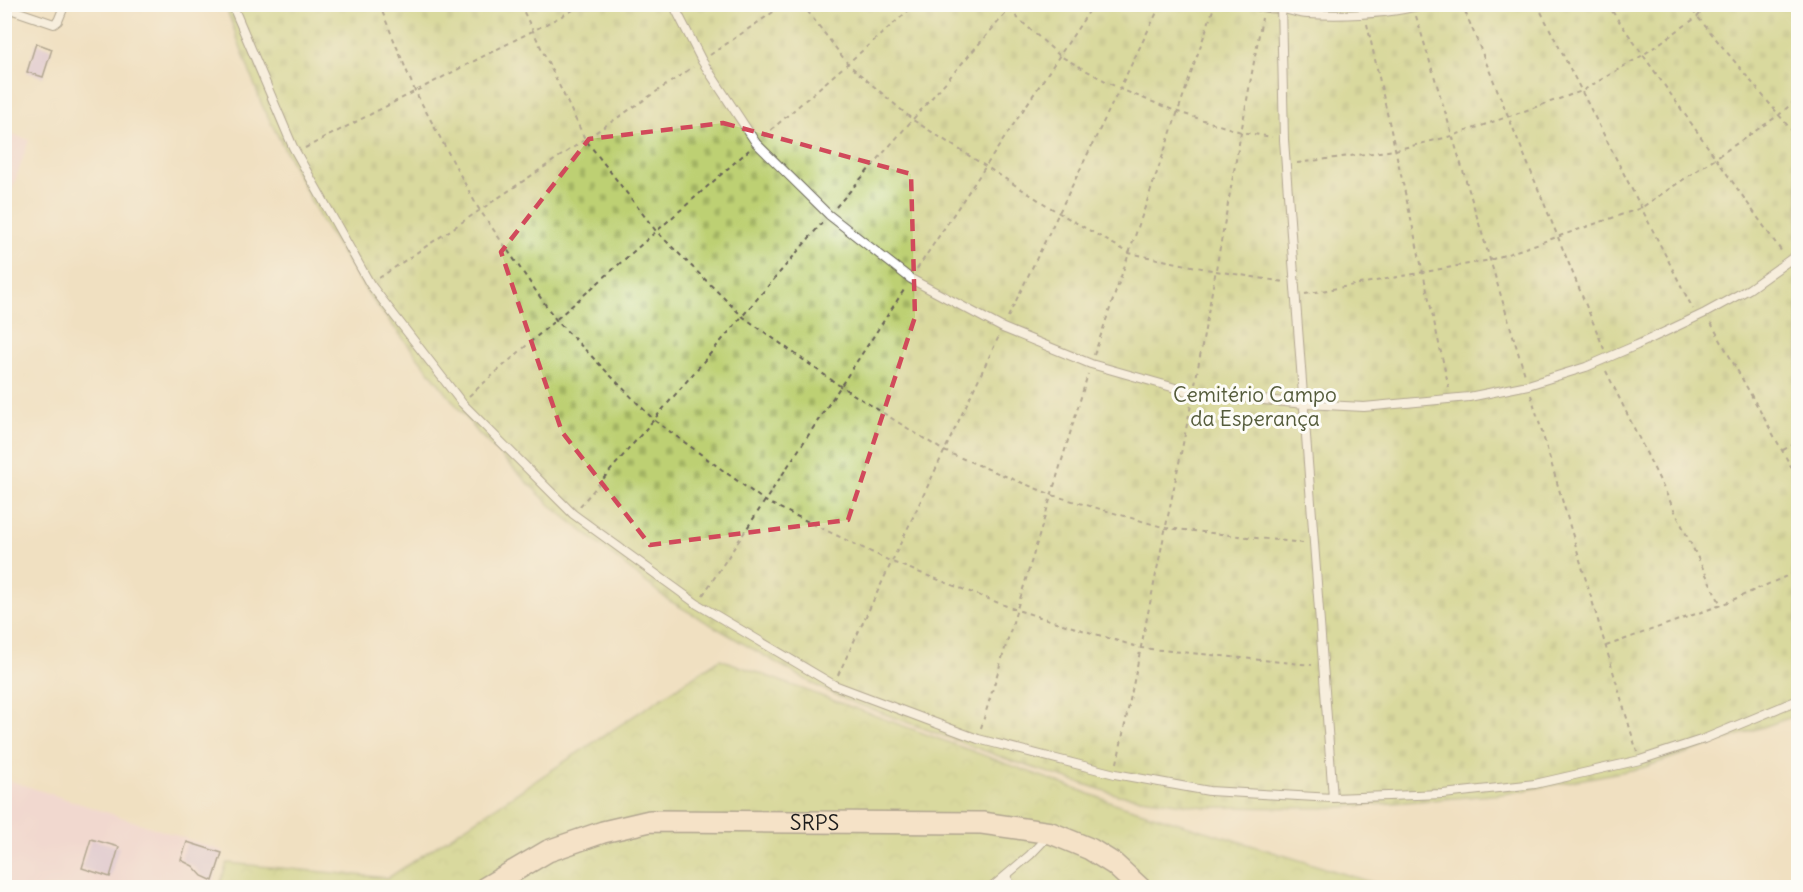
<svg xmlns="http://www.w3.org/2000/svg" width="1803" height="892" viewBox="0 0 1803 892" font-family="Delius,sans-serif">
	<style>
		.built { fill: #f2cfe0 }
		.cemetery { fill: url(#cemetery-stones); stroke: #6c7648; stroke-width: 1.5 }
		.park { fill: url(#park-crowns); stroke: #6c7648; stroke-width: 1.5 }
		.building { fill: #ceb1e3 }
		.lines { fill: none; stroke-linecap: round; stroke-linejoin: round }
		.service-casing { stroke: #666156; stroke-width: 10 }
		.secondary-casing { stroke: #666156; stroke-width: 24 }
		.path { stroke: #666156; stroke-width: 2; stroke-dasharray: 4.5 4.5; stroke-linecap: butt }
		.service { stroke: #fff; stroke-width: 8 }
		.secondary { stroke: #fbe5cf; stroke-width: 21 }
		.marked { fill: none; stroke: #d1495b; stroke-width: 4.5; stroke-dasharray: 12 8; stroke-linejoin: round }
		.labels { text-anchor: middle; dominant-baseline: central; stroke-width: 6; stroke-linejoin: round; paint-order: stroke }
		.park-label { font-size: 21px; fill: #545b3a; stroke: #fdfcf7 }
		.street-label { font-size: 21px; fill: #1c1c1c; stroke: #fdfcf7 }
	</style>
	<defs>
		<pattern id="cemetery-stones" width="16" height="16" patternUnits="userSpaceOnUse" patternTransform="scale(1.5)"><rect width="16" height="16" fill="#bdd073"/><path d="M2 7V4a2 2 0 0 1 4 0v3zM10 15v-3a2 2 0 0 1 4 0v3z" fill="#a2b263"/></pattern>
		<pattern id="park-crowns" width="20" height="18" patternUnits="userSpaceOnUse" patternTransform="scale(1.5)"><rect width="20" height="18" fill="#bdd073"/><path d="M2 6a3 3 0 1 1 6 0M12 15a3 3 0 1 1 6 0" fill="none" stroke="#a2b263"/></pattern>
	</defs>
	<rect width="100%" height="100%" fill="#fdfcf7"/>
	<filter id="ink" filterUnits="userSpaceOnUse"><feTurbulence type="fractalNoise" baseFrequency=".0167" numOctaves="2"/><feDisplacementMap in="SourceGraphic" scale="12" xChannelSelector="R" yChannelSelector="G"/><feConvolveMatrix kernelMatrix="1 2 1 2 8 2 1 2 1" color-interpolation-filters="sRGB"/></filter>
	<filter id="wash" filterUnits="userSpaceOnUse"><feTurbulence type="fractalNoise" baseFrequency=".008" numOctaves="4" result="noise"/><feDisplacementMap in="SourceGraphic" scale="24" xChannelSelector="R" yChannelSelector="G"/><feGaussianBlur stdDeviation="1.35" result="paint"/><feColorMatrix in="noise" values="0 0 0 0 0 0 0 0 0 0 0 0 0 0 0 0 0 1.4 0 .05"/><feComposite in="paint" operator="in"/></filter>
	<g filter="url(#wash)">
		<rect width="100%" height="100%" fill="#f0e0c1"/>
		<path class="built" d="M5,132L29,140L5,211L4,132Z
			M5,779L224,851L212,887L5,888Z"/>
		<path class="cemetery" d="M225,5H1798V715L1642,768L1504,794L1331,808L1206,807L1118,795L1012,761L844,699L815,685L668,600L550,505L479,434L371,298L322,222L262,105Z"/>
		<path class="park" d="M720,659L1117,804L1387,887L219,888L227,863L388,878Z"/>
		<g id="blocks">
			<path class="building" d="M36,43L52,49L43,77L27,72Z
				M91,839L119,847L110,877L82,868Z
				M187,842L222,853L213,881L202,876L193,866L181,860Z"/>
		</g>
	</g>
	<g filter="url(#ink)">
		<use href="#blocks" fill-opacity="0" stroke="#666156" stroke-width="1.5"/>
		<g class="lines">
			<defs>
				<path id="service" d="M232,4L293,147L370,284L462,403L573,514L697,604L834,685L978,739L1115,774L1209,791L1333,798L1443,794L1535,784L1640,760L1704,739L1798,700
					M673,4L702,61L756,143L829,215L911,279L1003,328L1091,364L1193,393L1305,404L1364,407L1469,397L1528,385L1586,367L1637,345L1705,313L1749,289L1798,254
					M1248,4C1260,8 1268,8 1280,9C1289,9 1298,14 1307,14C1345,16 1389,14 1427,4
					M1281,4L1284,140L1333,798
					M4,7L54,24L58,21L65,4
					M1006,877L1013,888
					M991,888L1030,855L1048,836"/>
				<g id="secondary">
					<path id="s1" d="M485,888L548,851L603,832L650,821L982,823L1051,833L1090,849L1114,864L1140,888"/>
				</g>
			</defs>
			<use href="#service" class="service-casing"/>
			<use href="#secondary" class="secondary-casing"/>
			<path class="path" d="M379,4L415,91L477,206L556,320L654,420L765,501L892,562L1017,610L1141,648L1312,665
				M520,4L585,139L656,231L742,316L840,386L944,451L1052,495L1166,528L1303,543
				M802,4L848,64L913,120L1059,213L1129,253L1216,271L1284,282
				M1002,4L1060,56L1120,89L1178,112L1241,132L1272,137
				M1462,4L1604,349
				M1537,4L1693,309
				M1607,4L1782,252
				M1687,4L1798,138
				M245,8L257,4
				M1416,16L1525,375
				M1367,24L1449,388
				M710,55L785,4
				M764,136L916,4
				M305,148L585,4
				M1297,163L1395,150L1452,136L1582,91L1643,55L1697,17L1710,4
				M836,207L1014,4
				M917,269L1094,4
				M1794,269L1798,276
				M379,278L693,67
				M1305,294L1490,260L1641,208L1779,115L1798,98
				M1008,317L1161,4
				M1711,323L1798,479
				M1094,355L1215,4
				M1606,371L1721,605
				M1195,384L1262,18
				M1531,395L1637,752
				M469,396L749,150
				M1783,450L1798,442
				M580,506L822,223
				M703,595L906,287
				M1606,646L1721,605L1798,571
				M838,675L999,336
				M981,728L1088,374
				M1117,763L1191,405"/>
			<use href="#service" class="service"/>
			<use href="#secondary" class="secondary"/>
		</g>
	</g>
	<path d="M0 0H1803V892H0ZM723,123L911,174L915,317L848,520L650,545L562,432L501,252L589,139Z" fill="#f0e0c1" fill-opacity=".55" fill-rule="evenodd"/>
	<path class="marked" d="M723,123L911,174L915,317L848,520L650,545L562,432L501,252L589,139Z"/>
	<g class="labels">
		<g class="park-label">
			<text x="1255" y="394">Cemitério Campo<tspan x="1255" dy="24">da Esperança</tspan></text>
		</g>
		<g class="street-label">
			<text stroke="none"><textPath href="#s1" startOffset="344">SRPS</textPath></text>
		</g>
	</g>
	<rect width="1803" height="892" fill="none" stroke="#fdfcf7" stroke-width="24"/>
</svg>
